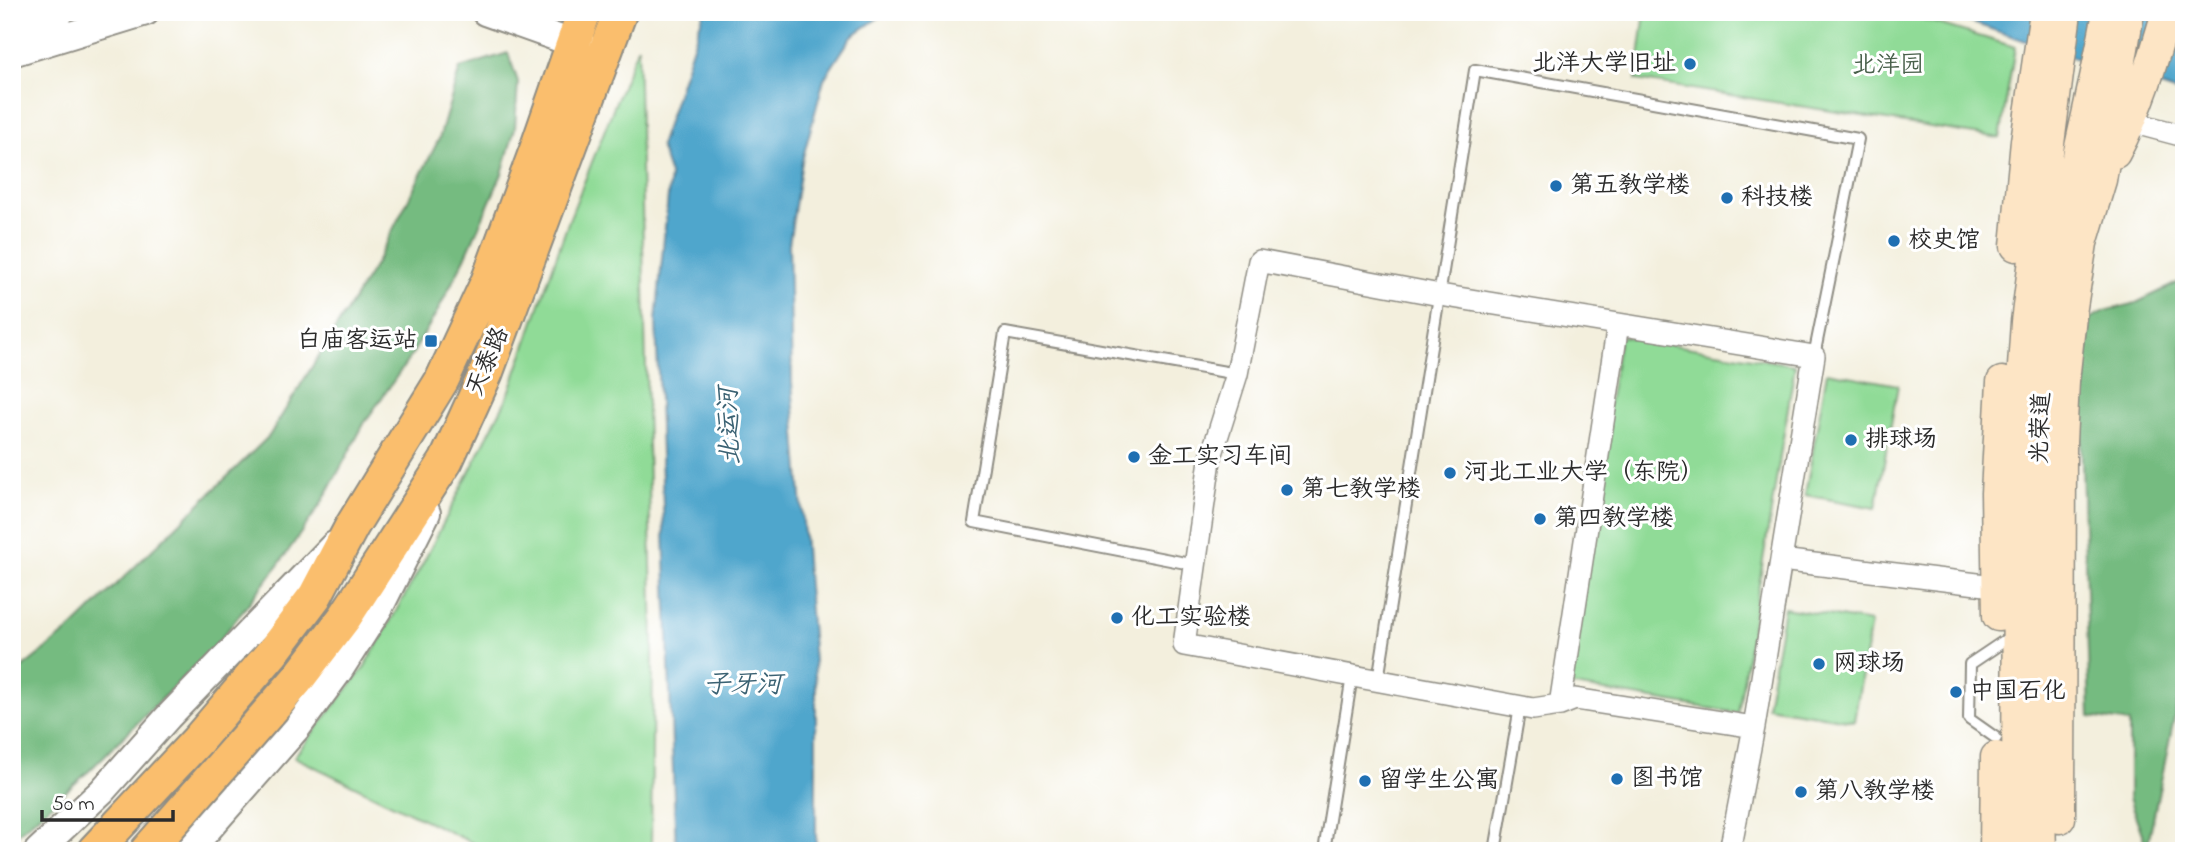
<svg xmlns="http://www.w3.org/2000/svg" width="2196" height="863" viewBox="0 0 2196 863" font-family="'Indie Flower','LXGW WenKai TC',sans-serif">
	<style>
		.green { fill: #90db97; stroke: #5e8361; stroke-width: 2 }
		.forest { fill: #74bb80; stroke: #507356; stroke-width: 2 }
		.water { fill: #4fa6cc; stroke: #3d687c; stroke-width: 2 }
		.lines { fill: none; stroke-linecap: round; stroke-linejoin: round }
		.service-casing { stroke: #8f8d84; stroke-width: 14 }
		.minor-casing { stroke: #8f8d84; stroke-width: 24 }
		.tertiary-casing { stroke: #8f8d84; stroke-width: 30 }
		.secondary-casing { stroke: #8f8d84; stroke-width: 33 }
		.primary-casing { stroke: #8f8d84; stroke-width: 37 }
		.service { stroke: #fff; stroke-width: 10 }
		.minor { stroke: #fff; stroke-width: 21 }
		.tertiary { stroke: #fff; stroke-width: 26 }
		.secondary { stroke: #fde5c5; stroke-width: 30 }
		.primary { stroke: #fabe6d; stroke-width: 33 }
		.poi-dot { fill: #1f6fb2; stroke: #fff; stroke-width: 2.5 }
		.labels { text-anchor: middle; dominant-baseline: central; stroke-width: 6; stroke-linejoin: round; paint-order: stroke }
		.poi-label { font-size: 24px; fill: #2b2b2b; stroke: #fff; text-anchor: start }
		.park-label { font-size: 24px; fill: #49604b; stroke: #fff }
		.street-label { font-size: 24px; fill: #2b2b2b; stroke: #fff }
		.water-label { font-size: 26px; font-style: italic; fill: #3b6273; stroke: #fff }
	</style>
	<rect width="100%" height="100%" fill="#fff"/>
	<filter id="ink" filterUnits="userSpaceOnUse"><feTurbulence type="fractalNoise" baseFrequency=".0143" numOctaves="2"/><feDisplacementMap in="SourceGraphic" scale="14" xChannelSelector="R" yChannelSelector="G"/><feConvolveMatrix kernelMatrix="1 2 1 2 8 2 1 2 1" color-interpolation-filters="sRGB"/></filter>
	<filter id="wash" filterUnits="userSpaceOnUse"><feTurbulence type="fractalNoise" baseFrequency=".00686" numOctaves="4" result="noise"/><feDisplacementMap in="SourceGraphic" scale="28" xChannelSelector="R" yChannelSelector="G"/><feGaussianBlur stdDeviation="1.57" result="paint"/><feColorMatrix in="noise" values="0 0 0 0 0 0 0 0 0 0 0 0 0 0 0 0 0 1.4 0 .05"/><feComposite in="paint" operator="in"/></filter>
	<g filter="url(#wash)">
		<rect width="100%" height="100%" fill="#f3efdd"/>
		<path class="green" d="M1645,12H1887L1916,17L2015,47L2000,138L1636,80Z
			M638,46L653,644L651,851H489L294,757L364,668L423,563L508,396L569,220Z
			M1620,336L1795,365L1738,713L1562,684Z
			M1827,372L1898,385L1876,508L1805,495Z
			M1784,608L1871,622L1854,721L1767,707Z"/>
		<path class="forest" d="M508,53L518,82L515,128L502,174L465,258L437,312L413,353L365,422L321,504L277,567L216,645L89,771L12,839V676L73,627L269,436L375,265L439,139L460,68Z
			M2183,280L2184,671L2147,848L2129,798V723L2090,717L2081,432L2090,319L2104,311L2136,303Z"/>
		<path class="water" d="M704,12H887L852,36L824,79L802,161L789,244L792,382L816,687V851H676L656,321L670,175L660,146Z
			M1946,12H2184V95L1970,22Z"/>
	</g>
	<g filter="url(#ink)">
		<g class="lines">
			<defs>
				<path id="service" d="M1196,565L974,522L1005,333L1237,374
					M1378,680L1475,70L1858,139L1814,356
					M1996,738L1969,719L1970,664L2013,635
					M1324,851L1352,676
					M1495,851L1520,707"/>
				<path id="minor" d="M2131,122L2184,136
					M1560,705L1618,324
					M1754,727L1575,699L1560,705L1533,709L1184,645L1210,460L1237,374L1259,261L1440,295L1814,356L1781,560L2010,588
					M1730,851L1754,727L1781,560"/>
				<path id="tertiary" d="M485,12L589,49
					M12,26L61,12
					M12,53L146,12
					M38,851L102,791L168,717L334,545
					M189,851L297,728L339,671L380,607L427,513"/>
				<path id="secondary" d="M2115,153C2139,108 2153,61 2167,12
					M2016,246L2026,141L2045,12
					M1998,616L1996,493L2002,382
					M2060,818L2061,442L2064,381L2072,307L2082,243L2101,180L2129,12
					M1995,851L1996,757
					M2017,851L2018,483L2020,411L2026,322L2066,12
					M2041,851C2038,753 2039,656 2039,559C2040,482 2040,406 2047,330C2059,222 2089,119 2108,12"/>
				<path id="primary" d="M94,851L197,741L272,653L315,596L352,526L442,380L488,281L536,151L584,12
					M147,851L297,680L345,617L446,461L486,373L620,12"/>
			</defs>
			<use href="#service" class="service-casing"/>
			<use href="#minor" class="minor-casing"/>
			<use href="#tertiary" class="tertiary-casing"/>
			<use href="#secondary" class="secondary-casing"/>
			<use href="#primary" class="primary-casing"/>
			<use href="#service" class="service"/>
			<use href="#minor" class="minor"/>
			<use href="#tertiary" class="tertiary"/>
			<use href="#secondary" class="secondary"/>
			<use href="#primary" class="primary"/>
		</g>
	</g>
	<g class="poi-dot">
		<circle cx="1690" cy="64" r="7"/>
		<circle cx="1556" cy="186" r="7"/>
		<circle cx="1727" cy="198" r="7"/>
		<circle cx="1894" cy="241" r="7"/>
		<rect x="424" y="334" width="14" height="14" rx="3.5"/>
		<circle cx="1851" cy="440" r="7"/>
		<circle cx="1134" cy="457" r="7"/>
		<circle cx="1450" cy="473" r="7"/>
		<circle cx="1287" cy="490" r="7"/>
		<circle cx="1540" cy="519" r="7"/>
		<circle cx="1117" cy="618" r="7"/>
		<circle cx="1819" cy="664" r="7"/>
		<circle cx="1956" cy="692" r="7"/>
		<circle cx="1617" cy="779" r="7"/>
		<circle cx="1365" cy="781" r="7"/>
		<circle cx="1801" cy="792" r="7"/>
	</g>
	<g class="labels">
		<g class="poi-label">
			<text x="1676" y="64" text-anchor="end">北洋大学旧址</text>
			<text x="1570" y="186">第五教学楼</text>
			<text x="1741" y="198">科技楼</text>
			<text x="1908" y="241">校史馆</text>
			<text x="417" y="341" text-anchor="end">白庙客运站</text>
			<text x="1865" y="440">排球场</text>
			<text x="1148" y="457">金工实习车间</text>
			<text x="1464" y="473">河北工业大学（东院）</text>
			<text x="1301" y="490">第七教学楼</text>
			<text x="1554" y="519">第四教学楼</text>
			<text x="1131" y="618">化工实验楼</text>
			<text x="1833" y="664">网球场</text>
			<text x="1970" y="692">中国石化</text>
			<text x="1631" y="779">图书馆</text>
			<text x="1379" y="781">留学生公寓</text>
			<text x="1815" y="792">第八教学楼</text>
		</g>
		<g class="park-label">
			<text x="1888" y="66">北洋园</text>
		</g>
		<g class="street-label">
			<text transform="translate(489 362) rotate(-67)">天泰路</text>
			<text transform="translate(2042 428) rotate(-88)">光荣道</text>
		</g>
		<g class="water-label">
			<text transform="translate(731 426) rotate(-92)">北运河</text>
			<text x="743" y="686">子牙河</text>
		</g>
	</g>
	<rect width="2196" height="863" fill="none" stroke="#fff" stroke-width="42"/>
	<path d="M42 810v10h131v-10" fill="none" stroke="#2b2b2b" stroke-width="3.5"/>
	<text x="52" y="810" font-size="21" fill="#2b2b2b" stroke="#ffffff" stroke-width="5" paint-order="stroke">50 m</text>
</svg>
